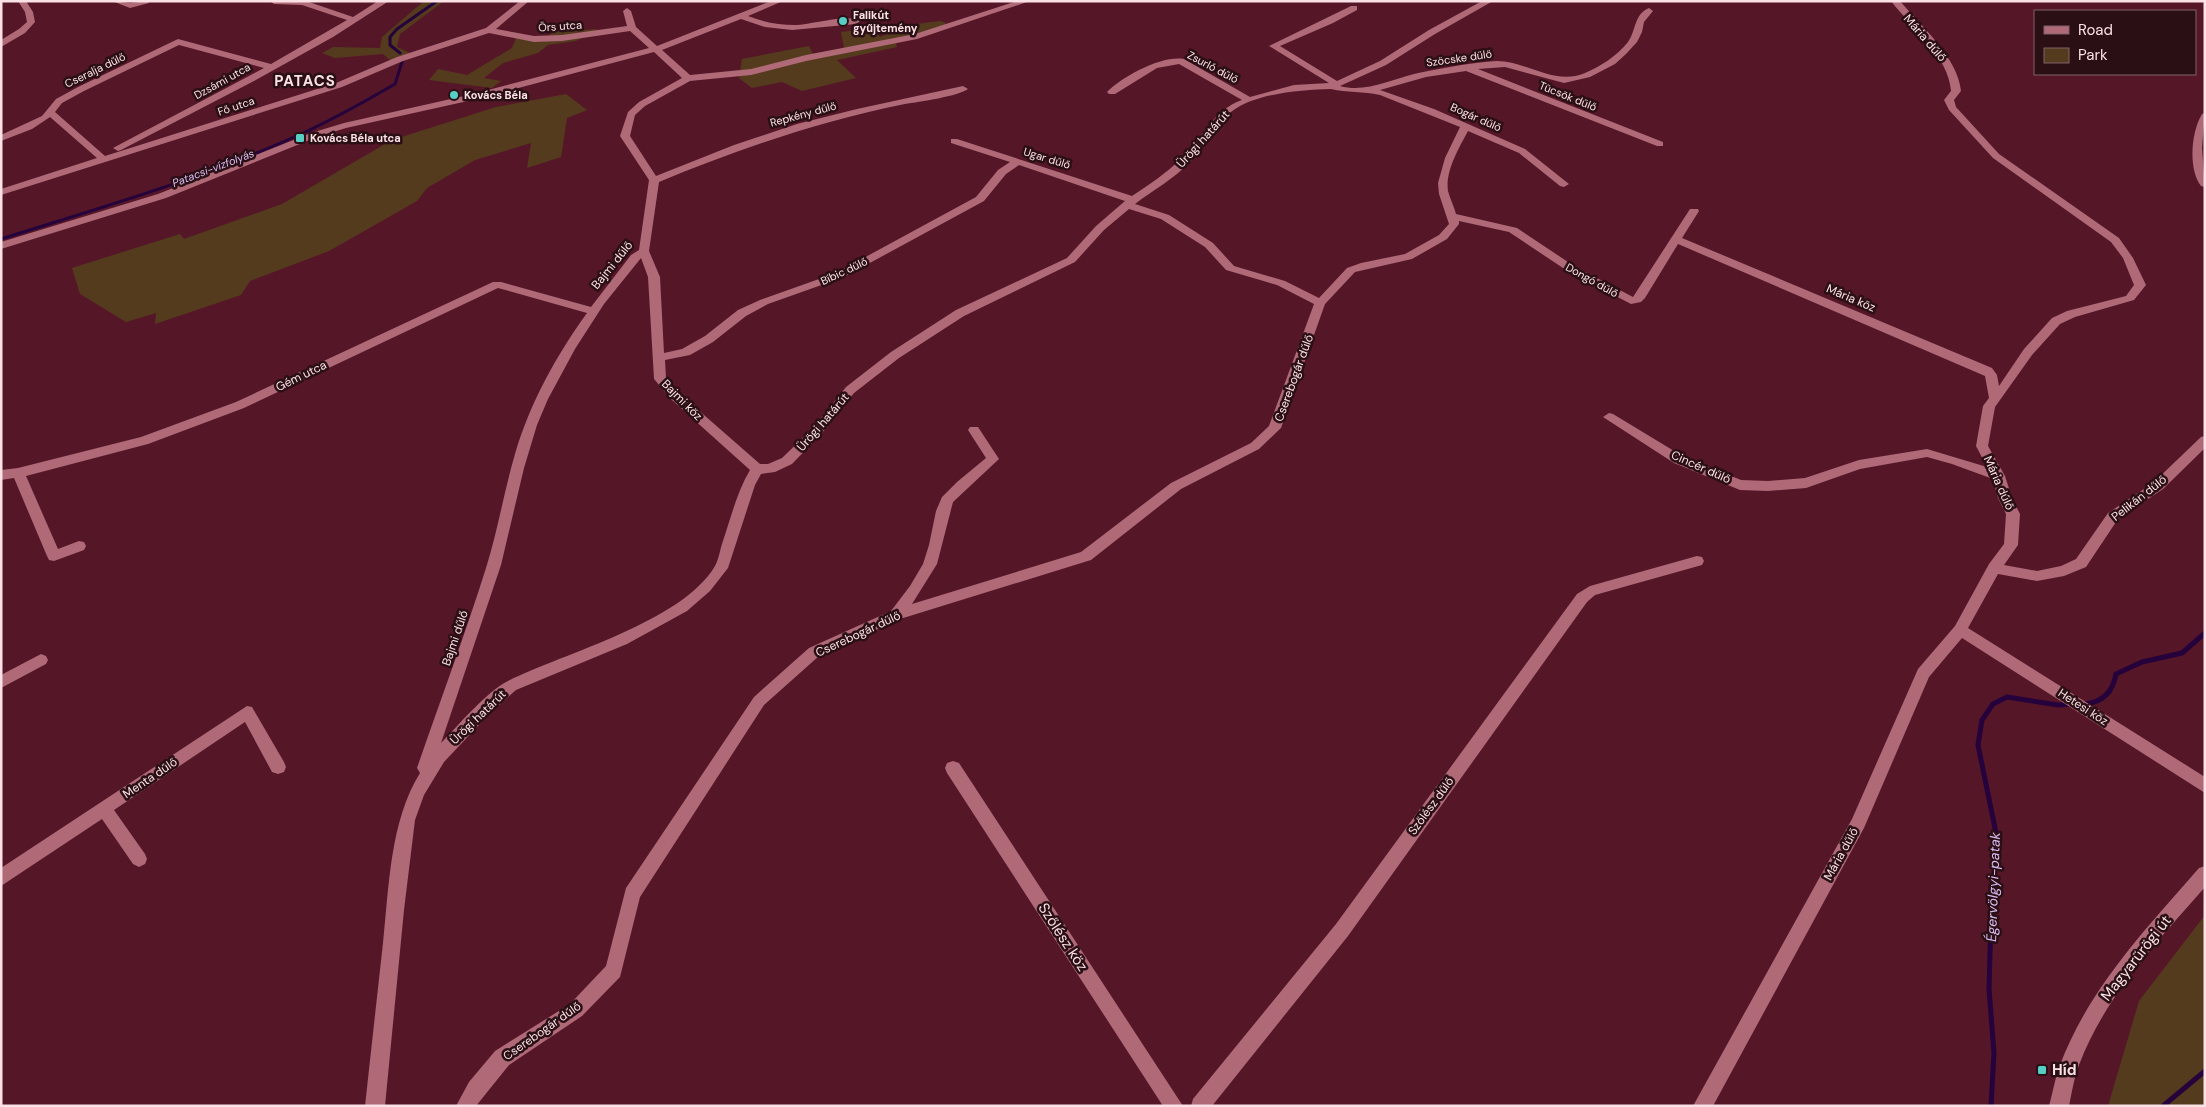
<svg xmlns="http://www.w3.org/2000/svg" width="2206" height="1107" viewBox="0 0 2206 1107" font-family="'DM Sans',sans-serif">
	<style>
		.green { fill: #553b1d }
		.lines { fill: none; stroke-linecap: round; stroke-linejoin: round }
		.stream-far1 { stroke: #25023b; stroke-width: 3 }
		.stream { stroke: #25023b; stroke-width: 5 }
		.minor { fill: #af6977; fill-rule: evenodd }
		.secondary { fill: #af6977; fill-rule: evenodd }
		.poi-dot { fill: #56cec4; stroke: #2a0f15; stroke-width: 2 }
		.labels { text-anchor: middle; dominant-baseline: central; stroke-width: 5; stroke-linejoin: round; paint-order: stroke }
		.far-poi-label { font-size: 11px; font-weight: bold; fill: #fbe2e6; stroke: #2a0f15; text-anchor: start }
		.far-street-label { font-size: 11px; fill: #fbe2e6; stroke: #2a0f15 }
		.far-water-label { font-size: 11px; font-style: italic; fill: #d9bef4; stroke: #2a0f15 }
		.street-label { font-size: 12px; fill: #fbe2e6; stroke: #2a0f15 }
		.water-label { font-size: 14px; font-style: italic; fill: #d9bef4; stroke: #2a0f15 }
		.far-district-label { font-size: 15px; font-weight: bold; letter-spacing: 1px; fill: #fbe2e6; stroke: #2a0f15 }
		.near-street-label { font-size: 15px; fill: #fbe2e6; stroke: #2a0f15 }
		.near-poi-label { font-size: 15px; font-weight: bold; fill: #fbe2e6; stroke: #2a0f15; text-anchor: start }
	</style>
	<rect width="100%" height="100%" fill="#551728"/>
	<path class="green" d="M424,1H444L400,34L397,47L410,53L390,60L383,54L335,58L322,53L333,47L380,48L382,37Z
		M941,21L947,24L896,43L897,47L837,60L856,78L802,91L782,82L752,88L739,78L742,59L809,46L813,54L844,48L841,32L873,28L880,37L908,25Z
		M598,29L576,41L548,45L538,53L503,63L484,78L501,81L492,88L429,80L438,69L467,75L512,48L516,38L507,36L513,32L534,37H546L554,32Z
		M566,94L587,110L567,118L561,157L527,168L531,143L475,160L427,188L417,201L329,251L250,281L241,295L155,324L156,313L126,322L80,294L72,268L180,234L184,239L282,204L392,140L496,107Z
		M2205,915V1106H2108L2139,1001Z"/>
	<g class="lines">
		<path class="stream-far1" d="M400,53L390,45V37L397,29L437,1
			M1,239C102,207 205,178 301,134C334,119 364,102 395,84L402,62"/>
		<path class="stream" d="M2085,704C2103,702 2113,692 2116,674L2142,662L2182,653L2205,633
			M1991,1106L1994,1053L1989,989L1991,919L1997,838L1978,745L1982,720L1993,704L2007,697L2058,705L2072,704
			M2163,1106L2205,1071"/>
		<path class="minor" d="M18,1H26L33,12L35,22L25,33L1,47V40L19,29L27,22L25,12Z
			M112,1L130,3L148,1L149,3L130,8Z
			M270,1H306L353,17L378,1H389L333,37L254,81L121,150L118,151L113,148L264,68L179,45L84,91L62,103L55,112L105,156L336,83L397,57L486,28L520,1H529L496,29L534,36L562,35L627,26L623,11L627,8L631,11L636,27L657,46L771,1H783L748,16C763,22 779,25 795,25C810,25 850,13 860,21L856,24L792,30L765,27L741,19L662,50L690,75L751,69L806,55L915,34L1017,1H1030L917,39L806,61L751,75L690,81L645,106L635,115L630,136L656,176L734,145L797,124L857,109L963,86L968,89C959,96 919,102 905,104C820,121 739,149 659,182L649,251L660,277L664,353L682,349L705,336L738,310L760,300L836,273L976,197L998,170L1010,162L951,143V139H957L1132,196C1149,185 1166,173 1181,159C1202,139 1213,110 1242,100L1179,64L1157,68L1115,94H1109L1107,92C1123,76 1162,55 1184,59L1250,97L1294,85L1329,83L1269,46L1351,6H1357V10L1333,23L1280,46L1337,81L1380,61L1429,30L1482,1H1493L1435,34L1386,65L1340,86C1365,93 1390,80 1414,74C1437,69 1474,62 1497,61C1527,61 1554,86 1585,73C1601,66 1617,56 1628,42C1636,31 1634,14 1649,8L1653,11L1644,22L1642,32L1637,42L1626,54L1615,64L1590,77L1564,83L1505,67L1478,69L1663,142V146H1657L1466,71L1426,77L1380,90L1434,109L1525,149L1569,184L1564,187L1560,186L1519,153L1468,131C1459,148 1445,171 1448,191C1450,199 1454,206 1456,214L1517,228L1574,266L1633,297L1690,209H1698L1699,211L1682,238L1992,368L1997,375L1999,386L2024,349L2052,318L2067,311L2126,296L2134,285L2123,258L2111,242L1993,158L1949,110L1944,100L1951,91C1949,57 1911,27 1891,1H1900C1921,26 1958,58 1961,91L1954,100L1956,107L1999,154L2119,238L2133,258L2146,285L2134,300L2075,317L2060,324L2032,355L1995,407L1988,446L2005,476L2012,498L2020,514L2018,545L2004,565L2037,571L2061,566L2076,559L2108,513L2153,483L2201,437L2205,436V448L2163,489L2118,519L2086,567L2064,576L2037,581L1998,574L1968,628L2205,777V793L1962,638L1929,677L1864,828L1713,1106H1693L1852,819L1918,669L1955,626L1989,564L2004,544L2006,514L1998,498L1993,479L1952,464L1927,457L1860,469L1806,488L1768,491L1740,490L1674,463L1603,417L1609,413L1613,414L1684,457L1741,480L1768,481L1805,478L1859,460L1927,449L1987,467L1976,446L1983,406L1989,398L1985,376L1678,244L1645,298L1641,302L1631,304L1566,270L1509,232L1459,221V224L1447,239L1412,259L1355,272L1325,304L1281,428L1259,449L1181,489L1091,560L900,619L819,656L764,705L640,897L620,977L582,1016L509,1065L476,1106H456L469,1082L495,1051L570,1004L606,966L626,888L754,697L809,648L891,611L910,586L923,564L929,545L936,511L942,497L957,482L986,458L968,430L970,427H978L999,459L953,502L937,564L912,604L1081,552L1171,483L1251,443L1269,426L1314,304L1277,285L1226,270L1205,247L1161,219L1129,209L1104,230L1075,262L964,316L899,358L854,393L822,433L792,464L775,472L761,474L755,485L728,568L710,591L687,611L627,644L516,690L492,711L444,762L424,795L415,820L404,910L385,1106H365C371,1051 377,997 383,943C389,887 390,821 420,773L417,768C440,701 465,635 486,568C498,530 504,491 515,454C530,403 556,356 587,313L498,288L244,408L148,444L26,476L58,549L79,541L84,542L86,546L84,550L54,561L49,560L47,556L14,478L1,480V470L18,468L141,437L236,402L493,282H501L591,307L631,255L639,250L649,180L620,136L628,112L639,102L682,78L654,52L477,99L346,128L317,137L166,198L1,249V242L158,194L311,133L344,123L473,94L649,48L630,31L562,41L534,42L489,33L403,61L342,87L1,195V189L97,158L50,117L32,129L1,141V135L42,116L56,99L78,87L178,39L271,64L347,20L302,5L274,4ZM1331,89C1347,93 1363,91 1380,95L1460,127L1445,158L1438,183L1439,194L1449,224L1439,235L1405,254L1361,263L1347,268L1319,298L1285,281L1234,266L1213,243L1169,215L1135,204C1153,190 1174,179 1190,162C1204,147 1215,124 1231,112C1255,93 1301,90 1331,89ZM1019,165L1125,201L1096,226L1067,258L956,310L891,352L846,387L814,427L782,458L768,464H760L680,394L666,378L665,360L690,355L713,342L746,316L768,304L844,277L984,201L1006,174ZM641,258L648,277L654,379L672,400L750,470C737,492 731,517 723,541C720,549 719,559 715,566C682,622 564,653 508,681C486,692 459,725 441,743L501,565L524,468L537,425L548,399L575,349L604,304Z
			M2205,113L2202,148L2205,187L2201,186C2188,169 2191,132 2202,114Z
			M1697,556L1702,557L1704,561L1702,565L1595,595L1587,602L1348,936L1212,1106H1191L1193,1099L1336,924L1577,594L1590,586Z
			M41,654L46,656L48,660L46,664L1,688V675Z
			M247,706L252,707L284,762L286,767L284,772L278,774L272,772L245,722L114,810L145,854L147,859L145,864L139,867L133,864L102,819L1,886V868Z
			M953,761L959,763L1183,1106H1163L947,773L945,768L947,763Z"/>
		<path class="secondary" d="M2205,866V887C2158,941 2105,996 2079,1065C2074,1078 2072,1092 2069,1106H2049C2053,1092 2055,1078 2060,1065C2089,988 2146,929 2199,868Z"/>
	</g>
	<g class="poi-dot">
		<circle cx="843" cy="21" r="5"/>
		<circle cx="454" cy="95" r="5"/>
		<rect x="295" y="133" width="10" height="10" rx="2.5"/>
		<rect x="2037" y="1065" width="10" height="10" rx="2.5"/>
	</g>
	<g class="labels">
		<g class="far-poi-label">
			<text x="853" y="15">Falikút<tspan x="853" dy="13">gyűjtemény</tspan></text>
			<text x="464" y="95">Kovács Béla</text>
			<text x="310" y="138">Kovács Béla utca</text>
		</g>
		<g class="far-street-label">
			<text transform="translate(560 26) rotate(-4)">Örs utca</text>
			<text transform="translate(1459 58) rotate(-8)">Szöcske dűlő</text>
			<text transform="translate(1213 67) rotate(28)">Zsurló dűlő</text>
			<text transform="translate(95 70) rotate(-26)">Cseralja dűlő</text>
			<text transform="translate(222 81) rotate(-29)">Dzsámi utca</text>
			<text transform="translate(1568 96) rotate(22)">Tücsök dűlő</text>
			<text transform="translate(236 106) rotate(-18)">Fő utca</text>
			<text transform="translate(803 114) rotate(-15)">Repkény dűlő</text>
			<text transform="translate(1476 117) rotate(24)">Bogár dűlő</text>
			<text transform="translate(1047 158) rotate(17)">Ugar dűlő</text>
			<text transform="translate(844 271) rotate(-25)">Bíbic dűlő</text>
			<text transform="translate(1592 280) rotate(29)">Dongó dűlő</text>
		</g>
		<g class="far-water-label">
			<text transform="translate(213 168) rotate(-21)">Patacsi-vízfolyás</text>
		</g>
		<g class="street-label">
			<text transform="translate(1925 38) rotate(49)">Mária dűlő</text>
			<text transform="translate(1203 139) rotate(-48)">Ürögi határút</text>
			<text transform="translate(612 265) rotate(-51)">Bajmi dűlő</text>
			<text transform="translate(1851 298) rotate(23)">Mária köz</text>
			<text transform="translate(301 376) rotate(-26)">Gém utca</text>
			<text transform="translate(1294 378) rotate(-70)">Cserebogár dűlő</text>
			<text transform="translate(682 400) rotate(45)">Bajmi köz</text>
			<text transform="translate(823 422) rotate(-49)">Ürögi határút</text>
			<text transform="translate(1701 467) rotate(24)">Cincér dűlő</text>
			<text transform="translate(1999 483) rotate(66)">Mária dűlő</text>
			<text transform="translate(2139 498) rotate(-38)">Pelikán dűlő</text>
			<text transform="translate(858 634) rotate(-25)">Cserebogár dűlő</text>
			<text transform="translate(455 638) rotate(-71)">Bajmi dűlő</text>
			<text transform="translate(2083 707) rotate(33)">Hetesi köz</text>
			<text transform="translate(478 717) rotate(-44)">Ürögi határút</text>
			<text transform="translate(150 778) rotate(-34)">Menta dűlő</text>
			<text transform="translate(1431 806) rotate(-54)">Szőlész dűlő</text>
			<text transform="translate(1841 854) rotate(-61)">Mária dűlő</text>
			<text transform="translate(542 1031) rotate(-35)">Cserebogár dűlő</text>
		</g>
		<g class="water-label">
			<text transform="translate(1993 887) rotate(-88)">Égervölgyi-patak</text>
		</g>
		<g class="far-district-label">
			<text x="305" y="81">PATACS</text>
		</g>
		<g class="near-street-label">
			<text transform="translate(1063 937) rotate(57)">Szőlész köz</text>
			<text transform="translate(2136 958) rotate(-52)">Magyarürögi út</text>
		</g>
		<g class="near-poi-label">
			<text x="2052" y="1070">Híd</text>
		</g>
	</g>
	<rect width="2206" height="1107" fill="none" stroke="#fbe2e6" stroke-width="5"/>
	<rect x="2034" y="10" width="162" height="65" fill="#2a0f15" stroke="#7e6369"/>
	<rect x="2044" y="26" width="25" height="8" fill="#af6977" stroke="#7e6369"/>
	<text x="2078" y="35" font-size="15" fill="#fbe2e6">Road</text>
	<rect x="2044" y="48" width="25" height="15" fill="#553b1d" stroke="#7e6369"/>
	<text x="2078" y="60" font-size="15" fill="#fbe2e6">Park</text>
</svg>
